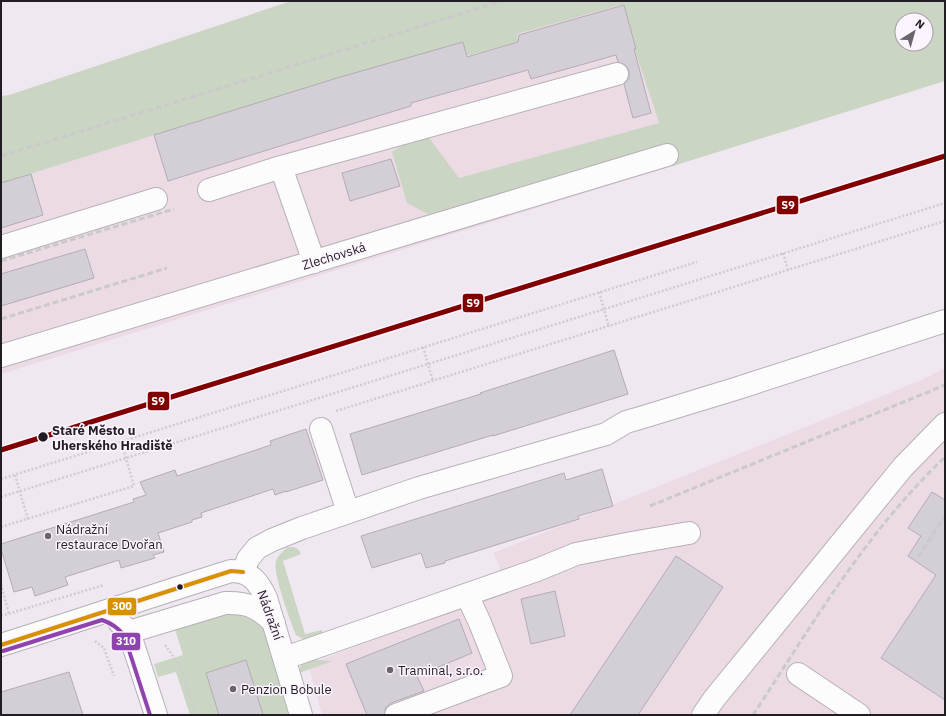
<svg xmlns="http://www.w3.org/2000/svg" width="946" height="716" viewBox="0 0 946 716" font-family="'IBM Plex Sans',sans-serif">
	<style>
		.industrial { fill: #ecdbe5 }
		.green { fill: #cad5c3; fill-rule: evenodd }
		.building { fill: #d4ced6; stroke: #b2adb3 }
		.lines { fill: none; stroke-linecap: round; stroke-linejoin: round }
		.minor-casing { stroke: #b6b0b7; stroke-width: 24 }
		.path { stroke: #ceccce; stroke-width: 2.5; stroke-dasharray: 2 2; stroke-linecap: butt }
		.minor { stroke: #fdfcfd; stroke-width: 22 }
		.rail { stroke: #cbc9cc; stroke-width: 3; stroke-dasharray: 6 3; stroke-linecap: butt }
		.bus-1-casing { stroke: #fcf4fe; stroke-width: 7 }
		.bus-2-casing { stroke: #fcf4fe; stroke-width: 7 }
		.bus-1 { stroke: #d79105; stroke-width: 4 }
		.bus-2 { stroke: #8e44ad; stroke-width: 4 }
		.rail-1-casing { stroke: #fcf4fe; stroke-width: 8 }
		.rail-1 { stroke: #800000; stroke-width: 5 }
		.stop-dot { fill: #221d23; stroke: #fcf4fe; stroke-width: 1.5 }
		.poi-dot { fill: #6a646b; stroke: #fcf4fe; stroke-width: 1.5 }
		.labels { text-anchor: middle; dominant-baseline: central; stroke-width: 3; stroke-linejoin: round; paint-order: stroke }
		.street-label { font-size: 13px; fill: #221d23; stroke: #fcf4fe }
		.stop-label { font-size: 13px; font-weight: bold; fill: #221d23; stroke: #fcf4fe; text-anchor: start }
		.poi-label { font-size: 13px; fill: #221d23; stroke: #fcf4fe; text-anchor: start }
		.line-badge { stroke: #fcf4fe; stroke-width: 1.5 }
		.badge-label { font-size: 11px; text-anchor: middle; font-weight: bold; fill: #fff }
	</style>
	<rect width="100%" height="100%" fill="#f0e8f1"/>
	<path class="industrial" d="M619,1L673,166L1,374V129Z
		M945,368V715H322L308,664L506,592L499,565L493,553L919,381Z"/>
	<path class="green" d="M291,1H945V81L673,166L667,148L428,214L407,203L392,152L410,139L427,135L459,178L659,123L620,5L517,34L518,42L466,56L463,42L231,111L1,183V96L9,95ZM902,20H926V44H902Z
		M288,547C295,547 298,547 301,554L283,561L305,634L322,630L323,633L306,641L296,635C291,623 272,572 276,561C278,555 284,550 288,547Z
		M222,613C244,614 255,619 269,636L295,715H190L176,672L158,677L154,664L183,655L174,626Z
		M315,657L316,660L333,661L299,673L301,665Z"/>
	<path class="building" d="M624,5L636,49H634L651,113L633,118L624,84L629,78V71L625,65L618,62L616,55L531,79L528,70L411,103V106L322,133L168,181L154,135L337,78L463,42L467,57L518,42L519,35Z
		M391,159L400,186L350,201L342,173Z
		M31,174L43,215L1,228V183Z
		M85,249L94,278L1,306V274Z
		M614,350L628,394L493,436V435L362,475L350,434L481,394L480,393Z
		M306,429L323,480L286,492V491L275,495L273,489L201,513L202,517L192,520V522L158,533L164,552L153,555L155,558L121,568L119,560L65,577L68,585L35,596L32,587L14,592L1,549V544L134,502L133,499L146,495L140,482L175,470L177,476L271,445L270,441Z
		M602,469L613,506L578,516L579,519L445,561V563L426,568L421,553L372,568L361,536L564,473L566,480Z
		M932,492L945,500V700L881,658L936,575L908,556L921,536L908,528Z
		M676,556L723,587L638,715H570Z
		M555,591L565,636L531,644L521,599Z
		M459,619L472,653L417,676L424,691L391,703L386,707L384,715H367L346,664Z
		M246,660L263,715H219L206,673Z
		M69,672L83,715H1V692Z"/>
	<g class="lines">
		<defs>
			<path id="minor" d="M209,190L281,167
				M1,247L156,199
				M314,262L281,167L617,74
				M1,356L667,155
				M321,429L348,512
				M243,572L248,559L257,548L272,540L302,528L419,488L606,434L626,422L640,418L735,389L945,321
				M119,622L129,632L156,715
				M129,632L225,603C247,602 258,607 274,623
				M1,645C78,621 154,595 231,571C250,571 258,581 266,598L301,715
				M285,658L537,570L576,554L632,543L689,533
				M798,674L859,715
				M396,715L501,676L480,623L467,595
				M703,715L714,699L903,467L945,424"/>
		</defs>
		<use href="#minor" class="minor-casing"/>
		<path class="path" d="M783,253L788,270
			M599,292L609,327
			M423,347L433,381
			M336,411L945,221
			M15,475L28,519
			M1,479L697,262
			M1,497L945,203
			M1,527L134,486L121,441
			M1,584L9,614
			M1,616L104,585
			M95,641L104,648L114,676
			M165,645L181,667L196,715
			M258,698L269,692"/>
		<use href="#minor" class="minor"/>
		<path class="rail" d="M1,156L502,1
			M1,261L174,209
			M1,319L167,268
			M650,506L945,385
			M918,557L945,516
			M753,715C812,625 866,532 945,457"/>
		<defs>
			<path id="bus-1" d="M1,645L231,571L243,572"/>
			<path id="bus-2" d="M3,651L102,620C111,623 118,628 124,635L150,715"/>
		</defs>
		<use href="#bus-1" class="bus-1-casing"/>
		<use href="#bus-2" class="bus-2-casing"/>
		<use href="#bus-1" class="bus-1"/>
		<use href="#bus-2" class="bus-2"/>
		<defs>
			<path id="rail-1" d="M1,450L945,156"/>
		</defs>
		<use href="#rail-1" class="rail-1-casing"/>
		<use href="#rail-1" class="rail-1"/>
	</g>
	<g class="stop-dot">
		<circle cx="43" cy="437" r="5.5"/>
		<circle cx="180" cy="587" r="3.5"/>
	</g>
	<g class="poi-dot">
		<circle cx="48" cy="536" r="4"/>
		<circle cx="390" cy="670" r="4"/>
		<circle cx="233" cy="689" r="4"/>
	</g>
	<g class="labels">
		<g class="street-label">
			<text transform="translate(334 256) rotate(-17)">Zlechovská</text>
			<text transform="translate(270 615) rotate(70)">Nádražní</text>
		</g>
		<g class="stop-label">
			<text x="52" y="430">Staré Město u<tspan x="52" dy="15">Uherského Hradiště</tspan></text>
		</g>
		<g class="poi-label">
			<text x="56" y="529">Nádražní<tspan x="56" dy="15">restaurace Dvořan</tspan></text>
			<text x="398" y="670">Traminal, s.r.o.</text>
			<text x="241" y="689">Penzion Bobule</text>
		</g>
	</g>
	<g class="line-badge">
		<rect x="776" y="195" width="23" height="20" rx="4" fill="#800000"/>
		<rect x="462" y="293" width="22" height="20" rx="4" fill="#800000"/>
		<rect x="147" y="391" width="23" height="20" rx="4" fill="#800000"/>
		<rect x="107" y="597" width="30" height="19" rx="4" fill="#d79105"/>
		<rect x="111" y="632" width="30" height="19" rx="4" fill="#8e44ad"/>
	</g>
	<g class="badge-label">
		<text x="788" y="209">S9</text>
		<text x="473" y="307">S9</text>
		<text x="158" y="405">S9</text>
		<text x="122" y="610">300</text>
		<text x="126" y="645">310</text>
	</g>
	<rect width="946" height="716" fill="none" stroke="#221d23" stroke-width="4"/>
	<g transform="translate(914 32) rotate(37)"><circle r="19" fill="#fcf4fe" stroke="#a59ea6"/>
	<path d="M0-3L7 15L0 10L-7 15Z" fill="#6a646b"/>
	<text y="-6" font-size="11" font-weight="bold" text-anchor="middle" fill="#221d23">N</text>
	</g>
</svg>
